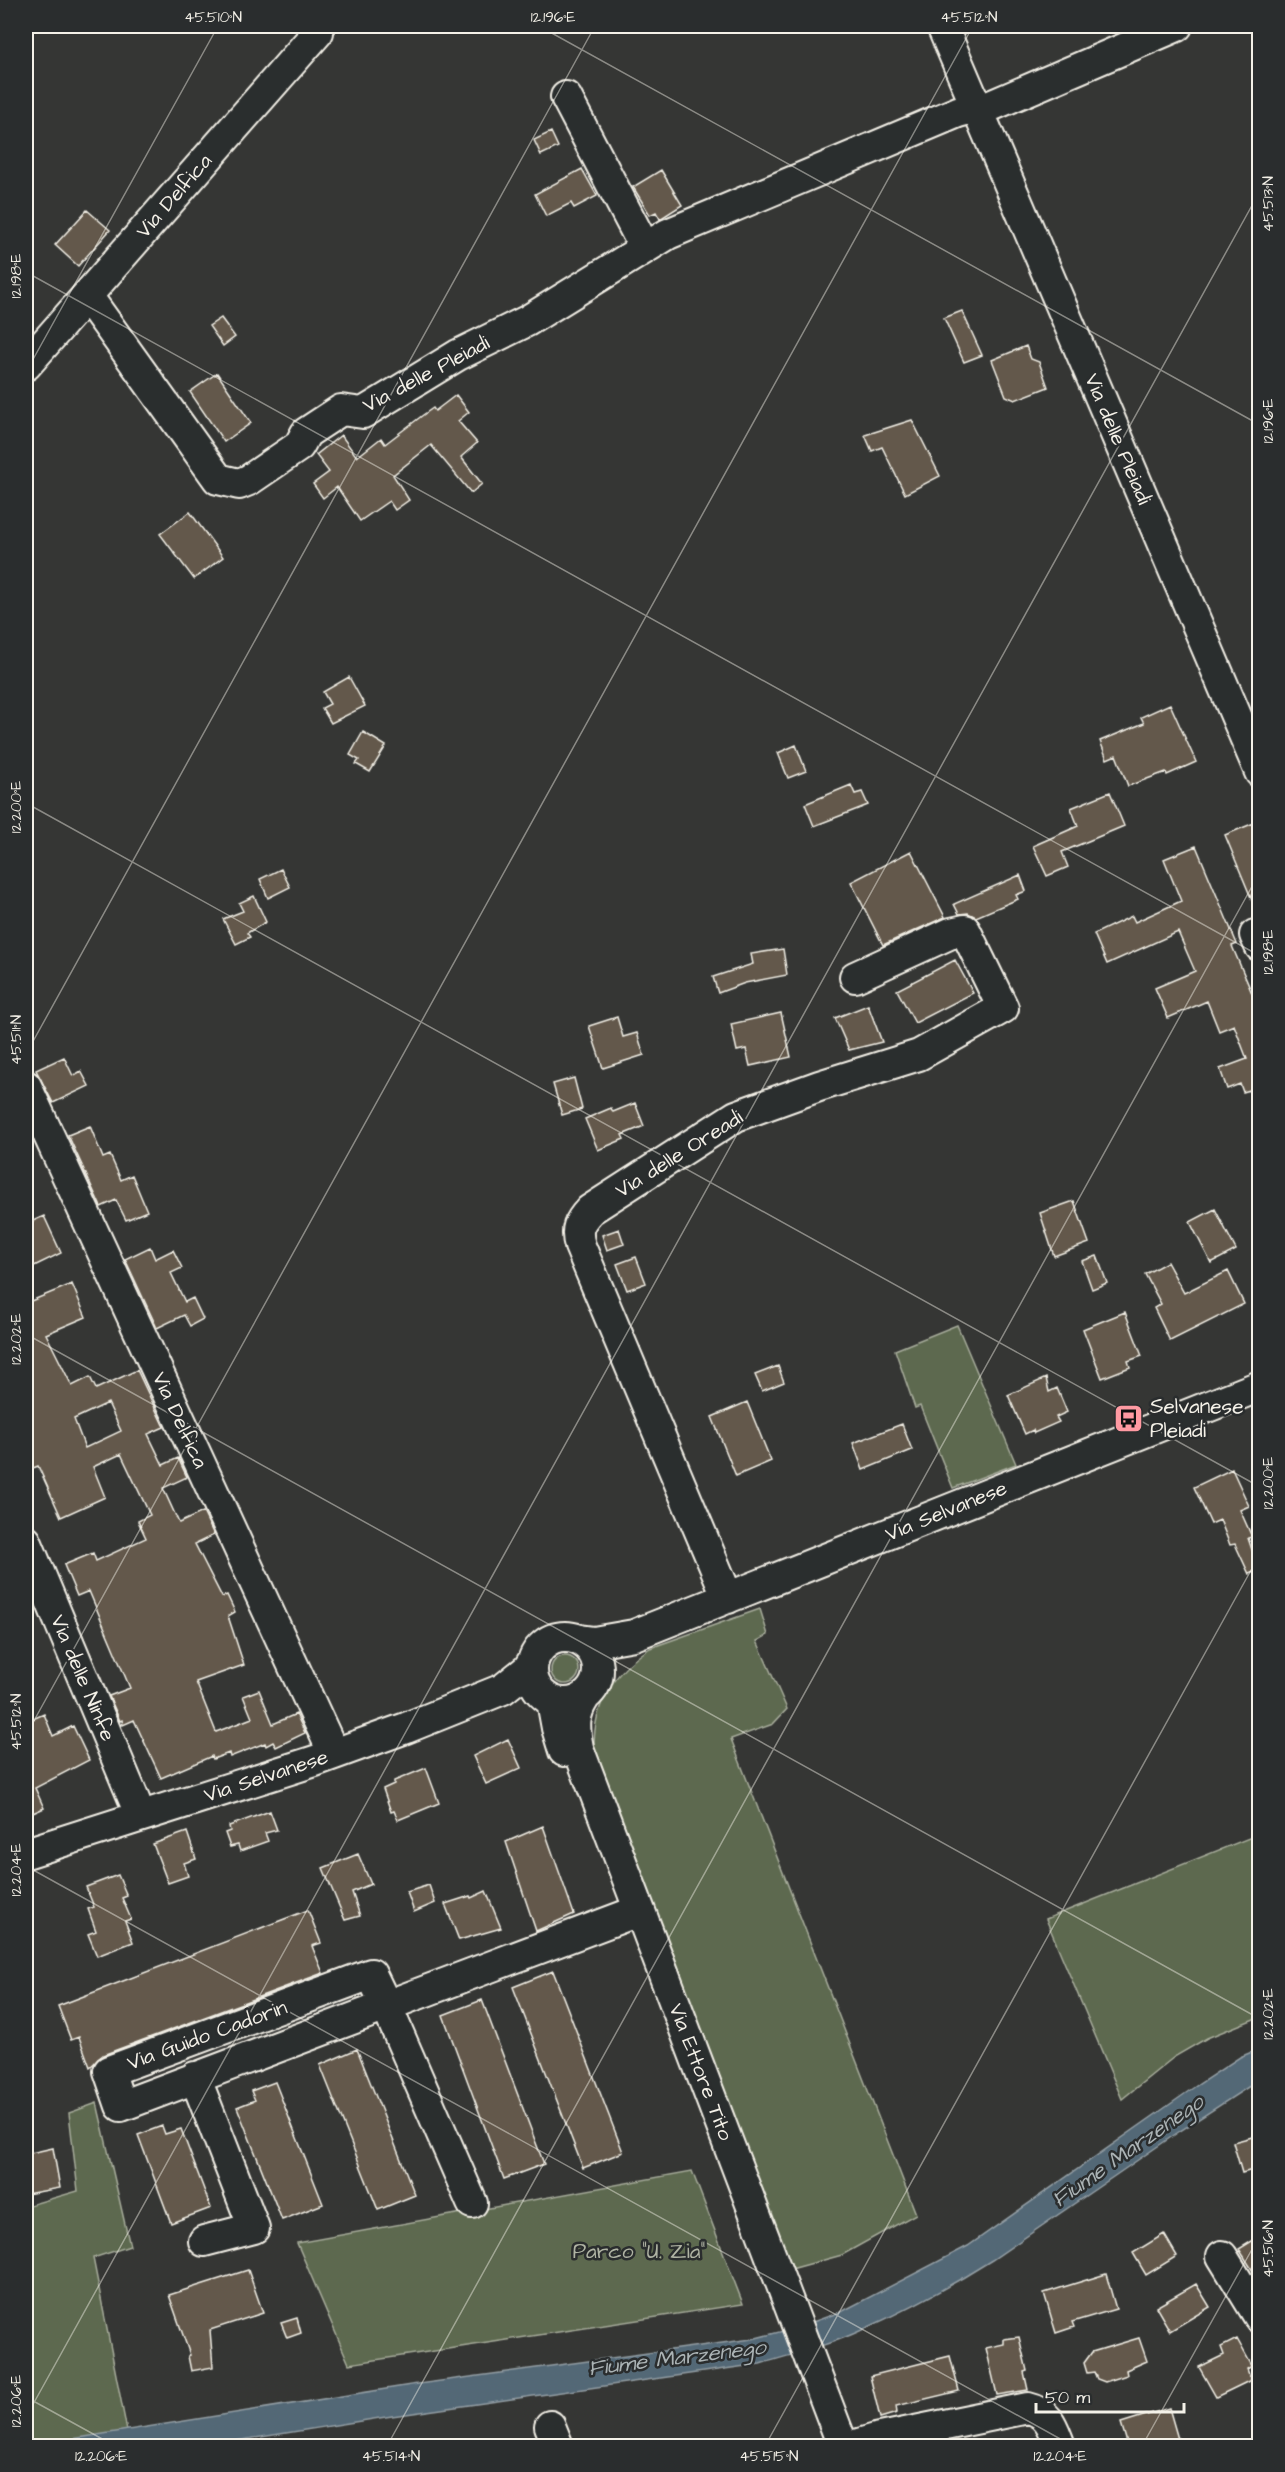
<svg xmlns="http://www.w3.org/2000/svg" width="1285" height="2472" viewBox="0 0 1285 2472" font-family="'Architects Daughter',sans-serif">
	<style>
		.green { fill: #5d6950; stroke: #a8ad9c; stroke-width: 1.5 }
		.water { fill: #526776; stroke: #939ea4; stroke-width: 1.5 }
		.building { fill: #63594b; stroke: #f4f1e8; stroke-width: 1.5; fill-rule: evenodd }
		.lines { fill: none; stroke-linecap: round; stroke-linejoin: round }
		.minor-casing { stroke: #f4f1e8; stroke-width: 34 }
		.minor { stroke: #2a2d2e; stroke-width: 30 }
		.ticks { fill: none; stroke: #f4f1e8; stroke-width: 1.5; stroke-opacity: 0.45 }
		.labels { text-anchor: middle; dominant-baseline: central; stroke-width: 5; stroke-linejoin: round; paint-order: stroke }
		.street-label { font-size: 21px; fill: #f4f1e8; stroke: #2a2d2e }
		.poi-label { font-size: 21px; fill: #f4f1e8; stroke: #2a2d2e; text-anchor: start }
		.park-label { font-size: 21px; fill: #b0b4a4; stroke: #2a2d2e }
		.water-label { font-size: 22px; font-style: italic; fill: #abb3b5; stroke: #2a2d2e }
		.neatline { fill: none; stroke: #f4f1e8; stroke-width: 2 }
		.ticks-label { font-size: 15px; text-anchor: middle; fill: #f4f1e8 }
	</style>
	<rect width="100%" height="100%" fill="#353634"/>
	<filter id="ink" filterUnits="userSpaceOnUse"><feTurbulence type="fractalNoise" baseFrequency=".0167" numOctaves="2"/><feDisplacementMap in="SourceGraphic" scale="12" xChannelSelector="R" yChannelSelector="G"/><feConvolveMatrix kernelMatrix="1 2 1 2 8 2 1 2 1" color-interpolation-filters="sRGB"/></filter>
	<g filter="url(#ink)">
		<path class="green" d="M957,1325L1016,1464L953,1488L920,1406L915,1408L895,1350Z
			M760,1609L768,1635L757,1641L787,1709L773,1724L731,1739L916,2214L842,2255L791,2269L594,1747C594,1701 613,1673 650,1648Z
			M551 1670a14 14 0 1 1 28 0a14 14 0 1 1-28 0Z
			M1259,1834V2017L1207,2038L1174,2057L1122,2099L1046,1919Z
			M97,2103L130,2246L93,2258L129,2441L94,2446H26V2206L78,2191L69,2113Z
			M692,2171L743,2304L349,2364L297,2243Z"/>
		<path class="water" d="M1259,2049V2080L1180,2131L992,2260C951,2286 906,2310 862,2330C830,2345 794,2354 760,2364L392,2416L204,2446H28L411,2385L752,2339L799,2327L843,2311L968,2246L1196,2086L1240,2057Z"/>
		<path class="building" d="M551,132L558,147L541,155L534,140Z
			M582,169L597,196L574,208L571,203L546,216L535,194Z
			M661,170L682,205L660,219L656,212L650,215L633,187Z
			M87,210L110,230L78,266L55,245Z
			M962,311L982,355L964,362L944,318Z
			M221,318L235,337L223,346L209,326Z
			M1026,346L1031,359L1039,362L1048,387L1015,400L1006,396L992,360Z
			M217,373L251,423L224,442L190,392Z
			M456,395L469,412L458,421L477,443L461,457L482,484L471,493L431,445L393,475L409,500L395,510L389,501L360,521L337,487L323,498L313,484L329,472L316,455L341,435L357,457L381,438L385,444L423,415L433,408L435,411Z
			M912,420L940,476L905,494L882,447L872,451L865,435Z
			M190,512L223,557L194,579L160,534Z
			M349,677L365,706L331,723L322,708L330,704L323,692Z
			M1170,704L1196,762L1167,775L1166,772L1128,786L1116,755L1107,759L1100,741L1144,723L1141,717Z
			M363,732L386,746L370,772L356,764L359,760L350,755Z
			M796,745L806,771L788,778L778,753Z
			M851,785L855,794L862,792L868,805L814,826L805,804Z
			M1110,792L1124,826L1062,852L1068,867L1047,876L1033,846L1078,826L1071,808Z
			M1254,823L1260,837L1259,917L1225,835Z
			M1196,846L1237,944L1232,946L1260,1012V1087L1243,1092L1240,1084L1227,1089L1220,1069L1247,1059L1234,1025L1219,1031L1207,1001L1168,1018L1155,988L1195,971L1178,932L1107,964L1094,934L1132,916L1135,922L1181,901L1164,859Z
			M911,851L945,917L883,945L851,882Z
			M281,869L290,887L268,898L260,879Z
			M1020,875L1026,891L1016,895L1018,899L976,917L968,913L959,914L954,904Z
			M254,896L266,922L247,933L250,937L236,944L223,919L243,911L239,903Z
			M783,949L787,975L745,983L718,993L713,977L753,964L751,954Z
			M955,960L973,993L915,1023L897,990Z
			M868,1005L882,1042L849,1050L835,1018Z
			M781,1013L791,1057L750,1066L746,1049L737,1051L731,1024Z
			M617,1017L623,1037L637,1033L644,1055L603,1068L589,1026Z
			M64,1057L73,1076L81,1071L89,1086L53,1103L36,1070Z
			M574,1078L582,1109L562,1115L553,1084Z
			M635,1103L644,1126L622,1135L624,1139L598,1150L585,1119L611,1108L613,1112Z
			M90,1126L103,1158L110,1155L121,1180L132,1175L147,1211L126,1220L116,1200L101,1207L68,1135Z
			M1074,1201L1089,1243L1054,1256L1040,1213Z
			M1215,1209L1236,1250L1211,1263L1190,1222Z
			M44,1216L61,1253L26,1270V1224Z
			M619,1229L624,1244L607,1250L602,1235Z
			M150,1247L155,1259L173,1250L182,1268L171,1273L185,1302L193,1298L203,1319L190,1326L184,1315L157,1328L125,1259Z
			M1097,1256L1107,1283L1092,1289L1082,1261Z
			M636,1257L646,1283L627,1290L617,1264Z
			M1167,1262L1184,1293L1228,1271L1244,1304L1170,1341L1154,1308L1161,1304L1145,1274Z
			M72,1284L86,1317L46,1334L72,1386L90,1377L96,1389L137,1370L164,1427L148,1434L163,1465L178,1458L187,1477L163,1488L179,1523L203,1512L214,1535L195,1544L222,1597L227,1595L235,1612L228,1616L244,1665L196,1682L216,1732L252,1718L243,1696L259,1690L273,1724L296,1714L305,1733L276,1747L273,1742L266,1746L265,1743L230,1757L229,1753L213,1759L212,1756L161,1778L134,1720L123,1725L122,1720L120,1721L109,1696L130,1688L89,1591L77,1596L64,1565L93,1553L96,1561L146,1538L138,1521L150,1515L121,1454L93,1467L105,1497L61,1517L38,1466L26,1471V1303ZM108,1403L121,1431L85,1448L74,1419Z
			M1125,1312L1142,1356L1128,1361L1130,1367L1102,1378L1083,1329Z
			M778,1366L784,1382L762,1391L755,1375Z
			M1046,1378L1049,1392L1057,1388L1067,1412L1056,1417L1059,1422L1034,1433L1033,1430L1025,1434L1008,1395Z
			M747,1402L771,1461L736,1476L712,1417Z
			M902,1424L912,1450L863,1470L853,1443Z
			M1232,1469L1249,1506L1240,1510L1252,1537L1248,1538L1259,1570L1249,1574L1235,1544L1230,1545L1220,1520L1211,1524L1194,1487Z
			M44,1714L53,1736L73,1726L89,1760L35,1788L44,1808L26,1816V1722Z
			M508,1739L521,1768L486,1784L473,1756Z
			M426,1768L439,1803L398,1820L394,1811L391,1812L383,1789L394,1784V1781Z
			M270,1811L277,1830L265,1833L268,1841L240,1851L238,1845L230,1847L225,1833L230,1831L229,1826Z
			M543,1826L574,1914L536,1931L506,1842Z
			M187,1832L196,1859L184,1863L188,1876L168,1883L153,1844Z
			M358,1854L371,1884L352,1892L360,1916L345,1920L323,1868Z
			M118,1875L127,1896L122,1898L131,1919L125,1921L133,1942L97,1956L88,1934L96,1931L88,1909L94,1907L86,1887Z
			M429,1885L435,1903L414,1912L407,1892Z
			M486,1891L501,1928L459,1940L445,1904L470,1896L471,1898Z
			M308,1910L321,1943L312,1946L323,1973L103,2055L90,2067L79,2037L71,2040L58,2006Z
			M553,1971L623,2152L583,2168L513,1987Z
			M482,2000L544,2164L504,2179L443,2015Z
			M357,2049L415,2195L378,2210L320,2065Z
			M275,2082L323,2204L282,2220L237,2107L255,2100L251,2091Z
			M162,2126L165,2134L181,2129L211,2208L171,2223L138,2135Z
			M1260,2135V2168L1242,2173L1233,2142Z
			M53,2148L60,2188L26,2194V2154Z
			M1164,2234L1177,2256L1146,2275L1133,2253Z
			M1260,2236V2282L1239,2249Z
			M248,2270L263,2313L210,2330L213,2367L191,2371L188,2356L190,2355L169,2295Z
			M1106,2274L1116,2309L1072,2322L1074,2327L1056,2333L1044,2293Z
			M1196,2284L1210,2307L1170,2331L1156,2307Z
			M297,2318L301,2333L287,2338L281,2323Z
			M1019,2337L1027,2371L1024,2372L1028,2390L997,2395L986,2348L1004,2344V2339Z
			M1139,2338L1147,2361L1126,2370L1127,2375L1105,2382L1097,2379L1094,2372L1087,2373L1084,2363L1092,2352Z
			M1237,2339L1252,2366L1247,2369L1251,2380L1216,2397L1199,2367L1224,2355L1221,2347Z
			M950,2356L959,2391L896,2406L897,2413L880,2418L870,2376Z
			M1169,2408L1180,2446H1128L1121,2423Z"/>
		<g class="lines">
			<defs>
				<path id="minor" d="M942,26L1260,772
					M566,97L645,248
					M87,296L218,479L239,484L249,480L299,446L306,433L341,410L363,413L458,355L527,321L668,234L958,112L976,107H988L1177,26
					M26,365L318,32L317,26
					M1255,935L1260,946
					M26,1086L334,1754
					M26,1541L135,1802L139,1817
					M728,1598L580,1246C575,1229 579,1222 590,1210L736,1116L819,1086L919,1055L1003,1008L965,930L951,933L855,977
					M532 1670a33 33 0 1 1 66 0a33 33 0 1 1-66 0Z
					M579,1640L594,1642L634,1635L1260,1386
					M584,1698C573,1715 574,1728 578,1748L843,2446
					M552,1701L557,1728L564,1751
					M26,1853L315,1761L406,1728L503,1689L528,1669L533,1661
					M195,2077L254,2228L204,2241
					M472,2203L386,2005L371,1974L109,2071L121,2106L638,1911
					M1222,2256L1260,2318
					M550,2426L558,2446
					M852,2446L876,2439L1028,2408C1050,2413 1053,2428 1060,2446"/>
			</defs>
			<use href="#minor" class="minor-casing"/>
			<use href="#minor" class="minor"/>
		</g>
	</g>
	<path class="ticks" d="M539,26L1260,425M26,272L1260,956M26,372L218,26M26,803L1260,1487M26,1054L595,26M26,1334L1260,2019M26,1735L973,26M26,1866L1073,2446M26,2397L115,2446M26,2417L1260,191M387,2446L1260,872M765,2446L1260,1554M1142,2446L1260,2235"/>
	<defs>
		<symbol id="bus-square" viewBox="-11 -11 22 22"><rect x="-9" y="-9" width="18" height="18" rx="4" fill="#ff9aa2" stroke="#2a2d2e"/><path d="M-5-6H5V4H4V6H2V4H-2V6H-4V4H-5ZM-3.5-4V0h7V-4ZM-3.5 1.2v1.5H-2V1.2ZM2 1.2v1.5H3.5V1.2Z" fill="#111"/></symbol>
	</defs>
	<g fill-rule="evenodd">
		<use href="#bus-square" x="1112" y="1402" width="33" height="33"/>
	</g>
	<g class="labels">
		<g class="street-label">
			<text transform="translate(174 196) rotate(-49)">Via Delfica</text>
			<text transform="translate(426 374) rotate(-28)">Via delle Pleiadi</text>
			<text transform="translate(1118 439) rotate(67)">Via delle Pleiadi</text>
			<text transform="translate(679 1154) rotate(-32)">Via delle Oreadi</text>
			<text transform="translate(180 1420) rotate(65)">Via Delfica</text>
			<text transform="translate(946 1511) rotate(-22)">Via Selvanese</text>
			<text transform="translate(83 1678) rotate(67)">Via delle Ninfe</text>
			<text transform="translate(266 1776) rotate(-18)">Via Selvanese</text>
			<text transform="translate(207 2035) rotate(-20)">Via Guido Cadorin</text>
			<text transform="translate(701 2072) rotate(69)">Via Ettore Tito</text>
		</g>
		<g class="poi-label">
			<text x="1150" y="1406">Selvanese<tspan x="1150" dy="24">Pleiadi</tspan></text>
		</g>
		<g class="park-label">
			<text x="639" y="2251">Parco "U. Zia"</text>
		</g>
		<g class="water-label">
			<text transform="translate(1128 2151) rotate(-35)">Fiume Marzenego</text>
			<text transform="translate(677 2358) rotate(-7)">Fiume Marzenego</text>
		</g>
	</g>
	<rect width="1285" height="2472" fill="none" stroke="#2a2d2e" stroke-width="66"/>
	<path d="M1036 2403v9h148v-9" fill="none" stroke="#f4f1e8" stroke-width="3"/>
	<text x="1045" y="2403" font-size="18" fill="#f4f1e8" stroke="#2a2d2e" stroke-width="4.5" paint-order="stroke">50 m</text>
	<rect x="33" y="33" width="1219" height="2406" class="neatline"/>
	<g class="ticks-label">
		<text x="213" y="22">45.510°N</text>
		<text x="553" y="22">12.196°E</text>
		<text x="969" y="22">45.512°N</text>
		<text transform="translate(1268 204) rotate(-90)" y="5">45.513°N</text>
		<text transform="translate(16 276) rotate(-90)" y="5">12.198°E</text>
		<text transform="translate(1268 421) rotate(-90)" y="5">12.196°E</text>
		<text transform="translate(16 807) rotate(-90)" y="5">12.200°E</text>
		<text transform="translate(1268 952) rotate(-90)" y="5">12.198°E</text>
		<text transform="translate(16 1040) rotate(-90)" y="5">45.511°N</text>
		<text transform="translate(16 1339) rotate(-90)" y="5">12.202°E</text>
		<text transform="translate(1268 1483) rotate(-90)" y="5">12.200°E</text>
		<text transform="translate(16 1722) rotate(-90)" y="5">45.512°N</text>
		<text transform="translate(16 1870) rotate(-90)" y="5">12.204°E</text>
		<text transform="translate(1268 2014) rotate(-90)" y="5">12.202°E</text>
		<text transform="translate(1268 2249) rotate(-90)" y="5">45.516°N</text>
		<text transform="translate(16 2401) rotate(-90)" y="5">12.206°E</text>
		<text x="101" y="2461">12.206°E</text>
		<text x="391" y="2461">45.514°N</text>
		<text x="769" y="2461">45.515°N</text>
		<text x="1060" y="2461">12.204°E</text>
	</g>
</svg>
